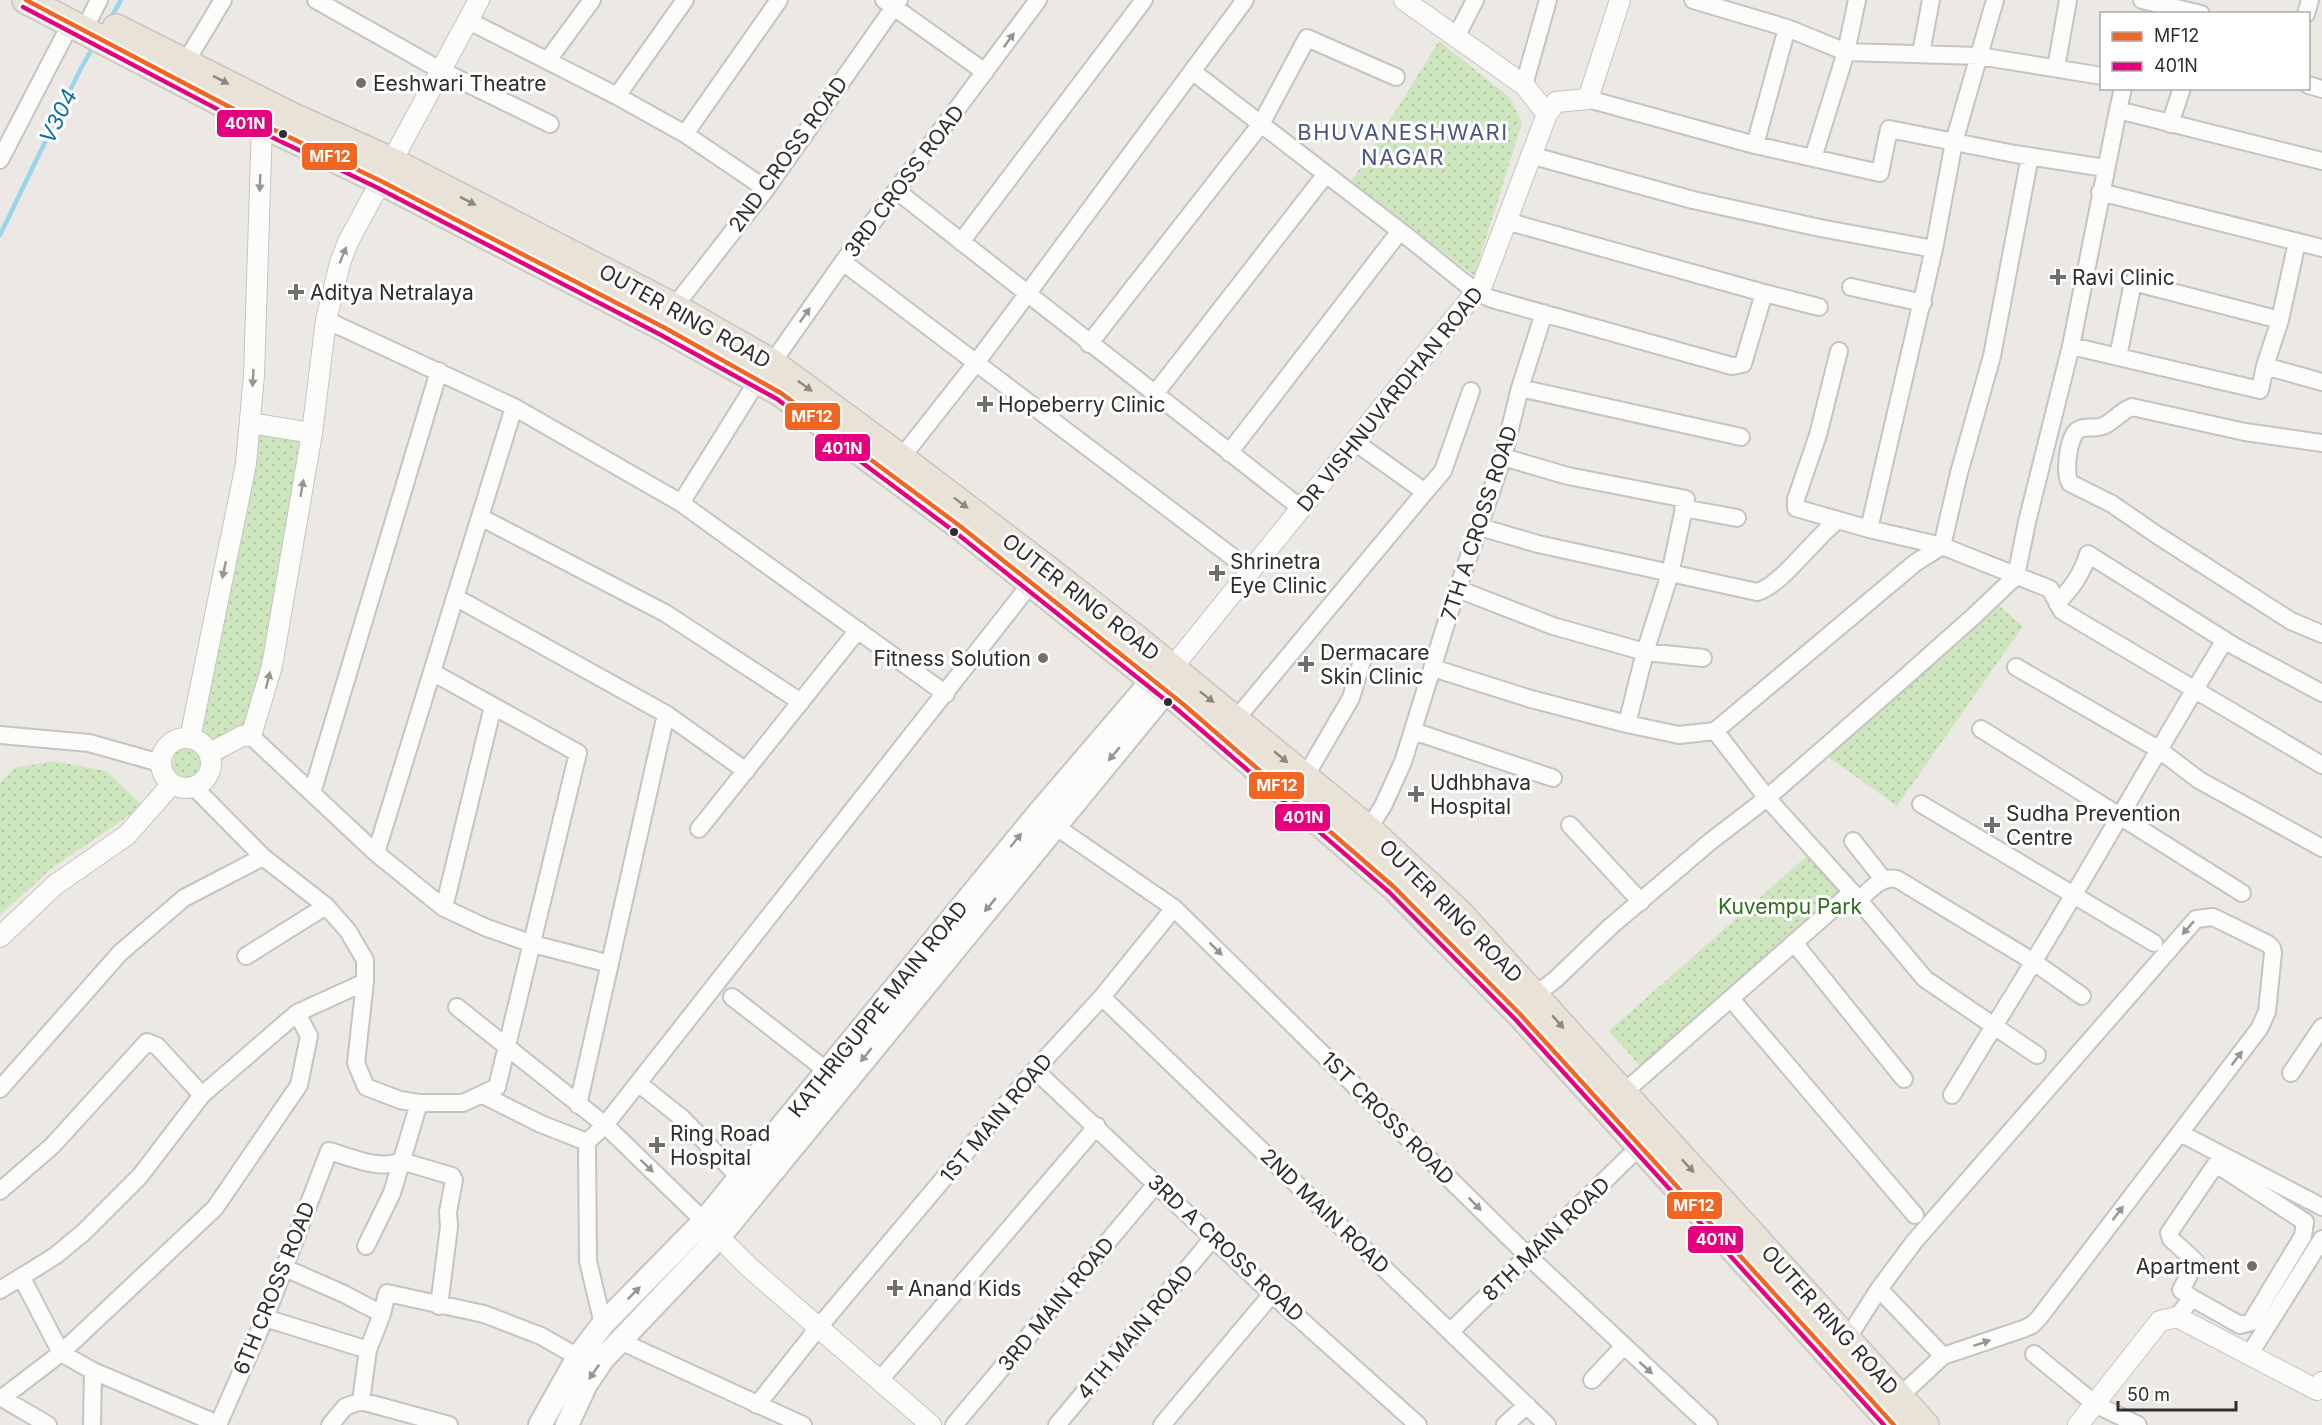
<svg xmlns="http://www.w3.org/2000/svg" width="2322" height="1425" viewBox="0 0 2322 1425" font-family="Inter,sans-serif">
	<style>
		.park { fill: url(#park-dots) }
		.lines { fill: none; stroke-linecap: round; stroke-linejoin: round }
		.stream { stroke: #99d6ec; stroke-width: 4.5 }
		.minor-casing { stroke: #c5c4c5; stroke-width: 20 }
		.tertiary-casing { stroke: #c5c4c5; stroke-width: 22 }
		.secondary-casing { stroke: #c5c4c5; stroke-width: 26 }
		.trunk-casing { stroke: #c6c5c4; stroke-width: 30 }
		.minor { stroke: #fcfcfb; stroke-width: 16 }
		.tertiary { stroke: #fcfcfb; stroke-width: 20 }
		.secondary { stroke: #fcfcfb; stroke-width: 22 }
		.trunk { stroke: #e9e2d6; stroke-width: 27 }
		.bus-1-casing { stroke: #fff; stroke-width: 9 }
		.bus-2-casing { stroke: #fff; stroke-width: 9 }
		.bus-1 { stroke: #f26522; stroke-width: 4.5 }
		.bus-2 { stroke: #e5007d; stroke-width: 4.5 }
		.oneway { fill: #959594 }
		.oneway2 { fill: #8c8882 }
		.poi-dot { fill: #706f6e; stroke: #fff; stroke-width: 2 }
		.bus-dot { fill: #2e2e2e; stroke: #fff; stroke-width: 2 }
		.labels { text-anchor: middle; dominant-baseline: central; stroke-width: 6; stroke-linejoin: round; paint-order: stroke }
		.poi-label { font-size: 21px; fill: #2e2e2e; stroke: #fff; text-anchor: start }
		.street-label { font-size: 21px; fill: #2e2e2e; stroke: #fff }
		.park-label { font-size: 21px; fill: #2c6e1b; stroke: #fff }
		.water-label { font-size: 22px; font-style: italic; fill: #0d6fa3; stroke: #fff }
		.neighbourhood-label { font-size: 22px; letter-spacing: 1.5px; fill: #4d5680; stroke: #fff }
		.line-badge { stroke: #fff; stroke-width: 2 }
		.badge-label { font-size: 16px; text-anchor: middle; font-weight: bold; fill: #fff }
	</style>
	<defs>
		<pattern id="park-dots" width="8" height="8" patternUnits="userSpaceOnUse" patternTransform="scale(1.5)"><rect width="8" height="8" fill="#cee6be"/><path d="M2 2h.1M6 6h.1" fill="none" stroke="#b1c6a4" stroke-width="1.8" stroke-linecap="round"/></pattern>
	</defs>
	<rect width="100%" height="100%" fill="#ece8e4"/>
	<path class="park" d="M1439,41L1509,97L1522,123L1474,276L1352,181Z
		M248,425L313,435L251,731L196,789L171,771Z
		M1997,604L2023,626L1897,806L1824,754Z
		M54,761L106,771L143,806L52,868L0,915V783L14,768Z
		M1809,854L1844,893L1644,1070L1609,1031Z"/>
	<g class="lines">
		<path class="stream" d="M110,19L121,0
			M0,235L80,70L93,47"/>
		<defs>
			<path id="minor" d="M316,0L440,70L550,124
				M884,0L985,72
				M1693,0L1787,28L1846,52L1979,56L2102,76
				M2142,0L2201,14
				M2306,14L2310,0
				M91,16L99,0
				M467,20L617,96L685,134L766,189
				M1456,37L1475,0
				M1921,53L1931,0
				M548,60L592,0
				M185,63L223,0
				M2056,68L2068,0
				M1192,71L1404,234L1476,292L1492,299L1732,366L1743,364L1764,293L1506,221
				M1524,85L1548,0
				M2308,85L2322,89
				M2123,88L2118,110L2322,161
				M617,96L685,0
				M1588,99L1755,145L1813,158L1846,52L1857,0
				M2170,124L2182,88
				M685,134L779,0
				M1755,145L1787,28
				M1530,155L1693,200L1820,228L1934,249L1954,142L1995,0
				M2030,156L1992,356L1959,473L1942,546L2050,589L2062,611L2322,765
				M1813,158L1880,173L1889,129L2015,154L2105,168
				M0,160L70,25
				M897,191L1302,509
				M2100,192L2322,248
				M961,242L1144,0
				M2297,242L2280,320L2265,366L2322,382
				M843,262L1251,571
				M1851,287L1923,303
				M1764,293L1819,307
				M674,307L766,189L899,0
				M326,320L514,407L681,503L946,694
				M1089,344L1261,124L1307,38L1396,77
				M2071,346L2260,390L2265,366
				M2118,357L2133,282L2280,320
				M772,363L843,262L1038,0
				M1520,388L1741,437
				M1154,395L1326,174
				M2322,443L2245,432L2132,407C2121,411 2115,420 2105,425C2097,430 2085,425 2078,430C2068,437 2064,473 2070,483L2112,504L2157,535L2291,621L2322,634
				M1229,453L1400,231
				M1503,457L1568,476L1686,499L1670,574L1645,652L1627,724
				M901,458L976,363L1245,0
				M1425,492L1443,471L1471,391
				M681,503L758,380
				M1683,508L1737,518
				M480,517L665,613L801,702
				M1480,527L1538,544L1757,592C1781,586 1815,537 1838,520
				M1869,529L1934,249
				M1458,589L1553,626L1645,652L1703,658
				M455,597L666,714L746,771
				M2057,603C2072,588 2082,574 2088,554L2234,646L2322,693
				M2016,667L2158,749L2199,780L2322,848
				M1433,668L1531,699L1627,724L1679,735L1715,731L1767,798L1852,892L1925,979L1994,1026C2074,899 2146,768 2225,640
				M1236,719L1425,492L1355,442
				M1981,729L2242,893
				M1413,731L1553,778
				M1715,731L1915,563L1942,546L1869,529L1796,508V499L1818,435L1839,351
				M0,735L89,743L160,763
				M251,736L376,853L444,908L487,928L533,944L610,964
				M1305,777L1351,698L1362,661
				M194,787L263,857L326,906L348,931L365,960V982L356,1063L366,1087L400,1100L419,1103H463L497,1087L578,753L432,672
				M312,793L439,371
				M1921,804L2154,943
				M1570,825L1641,902
				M1055,826L1174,908L1528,1256L1709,1425
				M699,829L858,630
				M1368,829L1383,806L1403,762L1449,614L1503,457L1520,388L1544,313
				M1853,841L1883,879
				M376,853L514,407
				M1859,900C1870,890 1881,876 1897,879L2034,962L2082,996
				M444,908L493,706
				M1795,944L1904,1079
				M246,956L326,906
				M1535,995L1556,979L1610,927L1711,841L1767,798L1902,680L1974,616L2016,576L2027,522L2071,346L2118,110
				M732,997L827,1071
				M1102,997L1547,1425
				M1731,999L1915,1215
				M457,1007L605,1125L704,1221
				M1035,1070L1272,1294L1418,1425
				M2291,1073L2322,1027
				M638,1083L682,1118L740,1178
				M0,1089L120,953L184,898L263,857
				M1622,1094L1852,892
				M483,1095L541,1124L587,1142
				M1952,1095L1994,1026L2037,1055
				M578,1105L666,714
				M2180,1133L2322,1207
				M0,1191L52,1146L147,1042L157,1046L202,1095
				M366,1246L392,1193L419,1103
				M285,1268L344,1294L382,1314
				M22,1278L61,1353L93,1371L218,1424
				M1879,1289L1943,1356
				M0,1290L55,1256L84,1232L140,1176L202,1095L297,1013L365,982
				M2177,1317L2192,1298L2181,1290L2196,1262L2171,1239L2169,1233L2216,1164L2305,1222L2303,1236L2251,1322L2240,1325L2192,1298
				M265,1318L368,1350L382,1314L387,1293L484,1314L541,1336L578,1357
				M603,1324L588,1261L587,1142L605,1125L1032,582
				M1451,1331L1640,1146
				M1847,1339L1879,1289L1914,1242L2196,919L2213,917L2268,944L2272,948L2273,953L2267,1012L2259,1029L2039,1318L2032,1325L2023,1329L1943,1356L1899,1397
				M620,1341L803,1425
				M2034,1354L2095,1404L2138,1425
				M2249,1355L2322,1239
				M1592,1380L1623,1347
				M879,1381L1097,1126
				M0,1397L2,1398L61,1353L215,1208L299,1085L309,1036L297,1013
				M2,1398L48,1425
				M361,1401L368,1350
				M757,1405L818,1328L1035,1070L1102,997L1174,908
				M92,1425L93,1371
				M218,1425L265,1318L329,1151C351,1157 379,1171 401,1161L452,1176L454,1180L448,1212L449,1227L439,1306
				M330,1425L345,1407L361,1401L449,1425
				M954,1425L1157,1183
				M1057,1425L1213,1238
				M1162,1425L1272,1294
				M1505,1425L1527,1405"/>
			<path id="tertiary" d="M1547,114L1556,102L1588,99L1620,0
				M250,423L312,433
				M1180,658L1483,283L1547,114L1524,85L1404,0
				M161 763a25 25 0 1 1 50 0a25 25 0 1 1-50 0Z
				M190,738L246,464L254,375L262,124
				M210,753L242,736H251L272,666L312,433L326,320L340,263L348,242L381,181L479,0
				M0,937L55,885L127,835L172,784
				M709,1227L750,1268L931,1425
				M2078,1425L2160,1321L2177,1317L2317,1390L2322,1382"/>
			<path id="secondary" d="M540,1425L578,1357L603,1324L704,1221L1037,815L1163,668
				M567,1425L586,1384L603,1359L719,1237L1177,678"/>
			<path id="trunk" d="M26,0L262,124L381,181L665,328L781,393L960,526L1183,704L1394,887L1520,1014L1894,1425
				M116,28L291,116L391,161L674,307L772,363L901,458L1044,567L1139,641L1368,829L1460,914L1925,1425"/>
		</defs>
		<use href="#minor" class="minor-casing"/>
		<use href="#tertiary" class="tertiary-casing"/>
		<use href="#secondary" class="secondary-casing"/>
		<use href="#trunk" class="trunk-casing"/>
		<use href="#minor" class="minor"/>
		<use href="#tertiary" class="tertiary"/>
		<use href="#secondary" class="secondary"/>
		<use href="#trunk" class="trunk"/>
		<defs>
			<path id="bus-1" d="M26,0L262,124L381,181L665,328L781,393L960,526L1183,704L1394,887L1520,1014L1894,1425"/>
			<path id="bus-2" d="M23,7L259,131L378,188L661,335L777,399L955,532L1178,710L1389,892L1515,1019L1884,1425"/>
		</defs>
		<use href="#bus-1" class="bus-1-casing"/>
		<use href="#bus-2" class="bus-2-casing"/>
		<use href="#bus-1" class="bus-1"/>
		<use href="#bus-2" class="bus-2"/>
	</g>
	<defs><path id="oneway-solid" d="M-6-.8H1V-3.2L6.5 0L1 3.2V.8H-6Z" transform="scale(1.5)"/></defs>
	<g class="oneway">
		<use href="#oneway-solid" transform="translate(1009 40) rotate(-54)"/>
		<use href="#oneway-solid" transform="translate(260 183) rotate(92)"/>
		<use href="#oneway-solid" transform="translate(343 255) rotate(-68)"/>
		<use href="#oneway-solid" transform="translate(805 315) rotate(-55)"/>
		<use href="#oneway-solid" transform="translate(253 378) rotate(93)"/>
		<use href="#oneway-solid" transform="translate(302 488) rotate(-80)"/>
		<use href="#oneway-solid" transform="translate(224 570) rotate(102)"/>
		<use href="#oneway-solid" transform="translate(268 680) rotate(-76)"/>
		<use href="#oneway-solid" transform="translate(1114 754) rotate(130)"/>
		<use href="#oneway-solid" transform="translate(1016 840) rotate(-51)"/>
		<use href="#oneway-solid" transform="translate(990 905) rotate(130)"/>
		<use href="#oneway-solid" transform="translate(2188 928) rotate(131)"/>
		<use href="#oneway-solid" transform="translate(1216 949) rotate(45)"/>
		<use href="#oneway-solid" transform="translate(866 1055) rotate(129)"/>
		<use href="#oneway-solid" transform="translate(2237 1058) rotate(-53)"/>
		<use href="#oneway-solid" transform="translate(647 1166) rotate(44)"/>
		<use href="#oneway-solid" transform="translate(1475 1204) rotate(45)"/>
		<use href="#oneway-solid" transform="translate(2118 1213) rotate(-53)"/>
		<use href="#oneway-solid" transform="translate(634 1293) rotate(-45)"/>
		<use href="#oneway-solid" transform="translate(1982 1343) rotate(-19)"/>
		<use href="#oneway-solid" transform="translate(1646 1368) rotate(42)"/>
		<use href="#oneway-solid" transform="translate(594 1372) rotate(125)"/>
	</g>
	<g class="oneway2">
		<use href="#oneway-solid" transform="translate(221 80) rotate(27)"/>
		<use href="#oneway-solid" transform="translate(468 201) rotate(27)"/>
		<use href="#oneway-solid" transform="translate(805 386) rotate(36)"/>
		<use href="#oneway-solid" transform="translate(961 503) rotate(37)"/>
		<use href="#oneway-solid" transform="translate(1207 697) rotate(38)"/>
		<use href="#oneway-solid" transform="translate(1281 757) rotate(40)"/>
		<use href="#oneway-solid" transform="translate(1558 1022) rotate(49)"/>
		<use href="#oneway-solid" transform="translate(1688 1166) rotate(47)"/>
	</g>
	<g class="poi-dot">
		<circle cx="361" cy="83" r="6"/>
		<path d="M2055 268h6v6h6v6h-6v6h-6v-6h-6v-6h6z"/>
		<path d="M293 283h6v6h6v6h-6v6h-6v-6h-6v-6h6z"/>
		<path d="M982 395h6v6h6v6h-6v6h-6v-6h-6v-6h6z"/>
		<path d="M1214 564h6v6h6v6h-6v6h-6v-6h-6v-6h6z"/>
		<circle cx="1043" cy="658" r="6"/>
		<path d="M1303 655h6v6h6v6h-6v6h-6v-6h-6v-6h6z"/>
		<path d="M1413 785h6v6h6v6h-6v6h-6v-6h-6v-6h6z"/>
		<path d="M1989 816h6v6h6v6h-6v6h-6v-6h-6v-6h6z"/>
		<path d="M654 1136h6v6h6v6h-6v6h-6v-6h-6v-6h6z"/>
		<circle cx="2252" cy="1266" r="6"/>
		<path d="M892 1279h6v6h6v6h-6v6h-6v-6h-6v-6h6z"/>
	</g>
	<g class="bus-dot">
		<circle cx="283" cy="134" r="5"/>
		<circle cx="954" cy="532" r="5"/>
		<circle cx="1168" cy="702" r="5"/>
	</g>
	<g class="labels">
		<g class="poi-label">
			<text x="373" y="83">Eeshwari Theatre</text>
			<text x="2072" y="277">Ravi Clinic</text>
			<text x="310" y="292">Aditya Netralaya</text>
			<text x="998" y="404">Hopeberry Clinic</text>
			<text x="1230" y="561">Shrinetra<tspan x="1230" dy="24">Eye Clinic</tspan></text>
			<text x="1320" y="652">Dermacare<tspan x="1320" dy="24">Skin Clinic</tspan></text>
			<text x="1031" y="658" text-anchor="end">Fitness Solution</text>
			<text x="1430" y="782">Udhbhava<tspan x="1430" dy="24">Hospital</tspan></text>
			<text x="2006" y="813">Sudha Prevention<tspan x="2006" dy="24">Centre</tspan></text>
			<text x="670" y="1133">Ring Road<tspan x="670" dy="24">Hospital</tspan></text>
			<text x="2240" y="1266" text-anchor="end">Apartment</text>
			<text x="908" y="1288">Anand Kids</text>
		</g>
		<g class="street-label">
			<text transform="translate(788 154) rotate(-54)">2ND CROSS ROAD</text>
			<text transform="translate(904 181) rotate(-53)">3RD CROSS ROAD</text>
			<text transform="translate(685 316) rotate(29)">OUTER RING ROAD</text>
			<text transform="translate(1390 399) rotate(-51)">DR VISHNUVARDHAN ROAD</text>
			<text transform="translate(1479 523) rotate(-72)">7TH A CROSS ROAD</text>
			<text transform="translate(1081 597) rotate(38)">OUTER RING ROAD</text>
			<text transform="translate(1451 911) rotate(45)">OUTER RING ROAD</text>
			<text transform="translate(878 1009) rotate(-51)">KATHRIGUPPE MAIN ROAD</text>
			<text transform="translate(996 1118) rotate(-50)">1ST MAIN ROAD</text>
			<text transform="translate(1388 1118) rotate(45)">1ST CROSS ROAD</text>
			<text transform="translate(1325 1211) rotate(44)">2ND MAIN ROAD</text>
			<text transform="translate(1546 1239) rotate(-44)">8TH MAIN ROAD</text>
			<text transform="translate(1226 1248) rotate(43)">3RD A CROSS ROAD</text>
			<text transform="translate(274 1288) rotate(-68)">6TH CROSS ROAD</text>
			<text transform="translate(1056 1304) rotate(-50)">3RD MAIN ROAD</text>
			<text transform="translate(1830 1320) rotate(48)">OUTER RING ROAD</text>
			<text transform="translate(1135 1332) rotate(-50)">4TH MAIN ROAD</text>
		</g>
		<g class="park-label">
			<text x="1790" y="906">Kuvempu Park</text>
		</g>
		<g class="water-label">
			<text transform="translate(58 116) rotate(-64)">V304</text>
		</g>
		<g class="neighbourhood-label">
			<text x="1403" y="132">BHUVANESHWARI<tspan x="1403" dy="25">NAGAR</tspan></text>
		</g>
	</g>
	<g class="line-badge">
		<rect x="216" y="109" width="57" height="29" rx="6" fill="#e5007d"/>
		<rect x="301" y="142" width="57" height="29" rx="6" fill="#f26522"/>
		<rect x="784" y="402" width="57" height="29" rx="6" fill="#f26522"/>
		<rect x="814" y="433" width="57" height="29" rx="6" fill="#e5007d"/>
		<rect x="1248" y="771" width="57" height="29" rx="6" fill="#f26522"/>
		<rect x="1274" y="803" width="57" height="29" rx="6" fill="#e5007d"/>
		<rect x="1666" y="1191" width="57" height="29" rx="6" fill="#f26522"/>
		<rect x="1687" y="1225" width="57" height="29" rx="6" fill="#e5007d"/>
	</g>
	<g class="badge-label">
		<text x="245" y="129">401N</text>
		<text x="330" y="162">MF12</text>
		<text x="812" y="422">MF12</text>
		<text x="842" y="454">401N</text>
		<text x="1277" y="791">MF12</text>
		<text x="1303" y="823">401N</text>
		<text x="1694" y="1211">MF12</text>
		<text x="1716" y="1245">401N</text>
	</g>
	<rect x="2100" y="12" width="210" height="78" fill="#ffffff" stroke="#ababab" stroke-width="1.5"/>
	<rect x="2112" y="32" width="30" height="9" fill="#f26522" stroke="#ababab" stroke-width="1.5"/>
	<text x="2154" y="42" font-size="18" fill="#2e2e2e">MF12</text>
	<rect x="2112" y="62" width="30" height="9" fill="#e5007d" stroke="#ababab" stroke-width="1.5"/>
	<text x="2154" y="72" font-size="18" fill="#2e2e2e">401N</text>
	<path d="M2118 1401v9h118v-9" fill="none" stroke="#2e2e2e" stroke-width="3"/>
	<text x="2127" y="1401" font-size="18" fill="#2e2e2e" stroke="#ffffff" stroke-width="4.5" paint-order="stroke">50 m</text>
</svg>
